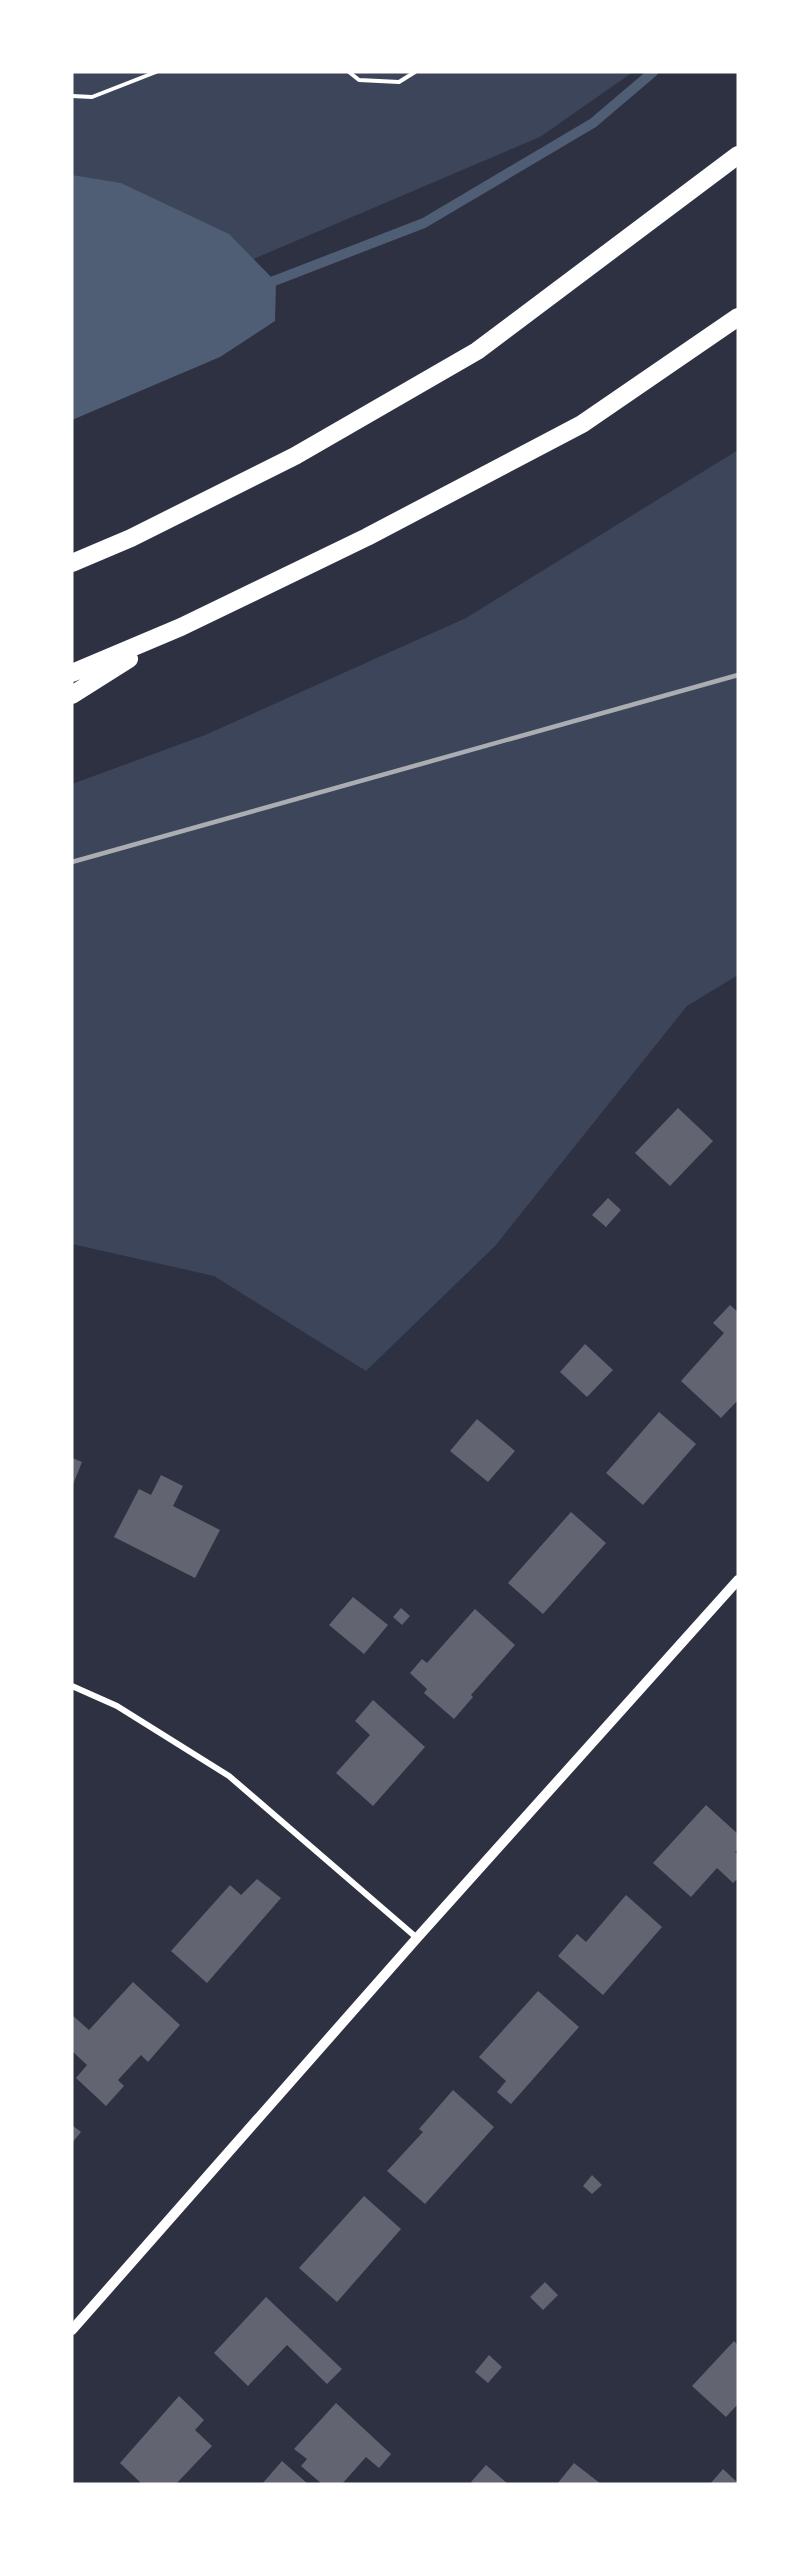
<svg xmlns="http://www.w3.org/2000/svg" width="810" height="2556" viewBox="0 0 810 2556" font-family="'Zilla Slab',serif">
	<style>
		.green { fill: #3c4559 }
		.water { fill: #4f5d75 }
		.lines { fill: none; stroke-linecap: round; stroke-linejoin: round }
		.stream { stroke: #4f5d75; stroke-width: 10 }
		.building { fill: #626471 }
		.path { stroke: #fff; stroke-width: 4 }
		.minor { stroke: #fff; stroke-width: 6 }
		.tertiary { stroke: #fff; stroke-width: 10 }
		.motorway { stroke: #fff; stroke-width: 18 }
		.rail { stroke: #abadb3; stroke-width: 4.5 }
	</style>
	<rect width="100%" height="100%" fill="#2d3142"/>
	<path class="green" d="M72,72H633L540,137L244,263L72,299Z
		M738,450V975L687,1006L495,1246L366,1371L214,1276L72,1244V784L205,735L466,618Z"/>
	<path class="water" d="M72,175L121,183L229,234L276,282L275,321L220,357L72,420Z"/>
	<g class="lines">
		<path class="stream" d="M261,286L424,223L593,123L653,72"/>
	</g>
	<path class="building" d="M678,1108L713,1141L670,1186L635,1153Z
		M608,1198L621,1210L606,1227L592,1215Z
		M730,1305L738,1312V1400L721,1418L681,1381L724,1333L713,1323Z
		M585,1344L613,1370L587,1397L560,1372Z
		M659,1412L696,1444L643,1505L606,1473Z
		M477,1419L515,1451L488,1482L450,1451Z
		M72,1458L82,1462L72,1487Z
		M161,1475L183,1486L173,1506L220,1530L195,1578L114,1537L139,1489L151,1495Z
		M571,1512L606,1543L543,1614L508,1583Z
		M353,1597L388,1625L364,1654L329,1625Z
		M401,1608L410,1616L402,1625L393,1617Z
		M475,1609L515,1645L471,1695L473,1697L454,1719L424,1693L427,1689L410,1673L422,1659L427,1663Z
		M373,1700L425,1747L373,1806L336,1773L370,1735L355,1721Z
		M706,1805L738,1834V1849L735,1852L738,1854V1878L733,1883L717,1868L691,1897L653,1863Z
		M257,1879L281,1898L207,1983L171,1951L230,1885L241,1895Z
		M626,1895L662,1927L603,1995L558,1956L577,1934L586,1942Z
		M133,1982L180,2025L148,2062L141,2055L118,2080L124,2086L106,2106L76,2078L87,2065L72,2051V2015L89,2030Z
		M538,1991L579,2027L511,2104L497,2092L506,2081L479,2057Z
		M453,2090L494,2127L425,2204L387,2171L423,2132L419,2129Z
		M72,2125L81,2132L72,2143Z
		M592,2175L602,2185L592,2194L583,2186Z
		M364,2196L401,2229L337,2302L299,2268Z
		M545,2282L558,2295L543,2310L530,2297Z
		M266,2297L342,2369L327,2384L287,2345L248,2386L214,2353Z
		M734,2341L738,2345V2404L726,2417L692,2386Z
		M489,2355L502,2367L488,2383L475,2372Z
		M179,2396L204,2420L195,2430L212,2446L176,2484H142L120,2463Z
		M336,2403L391,2454L379,2468L366,2457L342,2484H322L301,2466L307,2459L294,2449Z
		M282,2461L308,2484H262Z
		M574,2463L601,2484H557Z
		M486,2465L508,2484H474L471,2482Z
		M723,2469L738,2483V2484H710Z"/>
	<g class="lines">
		<path class="path" d="M349,72L359,80L399,82L415,72
			M72,96L92,97L156,72"/>
		<path class="minor" d="M72,1686L117,1706L229,1776L417,1938"/>
		<path class="tertiary" d="M72,2330L417,1938L738,1580"/>
		<path class="motorway" d="M72,563L131,538L295,456L477,351L738,155
			M72,673L181,627L367,537L582,424L738,317
			M72,695L129,659"/>
		<path class="rail" d="M72,862L738,675"/>
	</g>
	<rect width="810" height="2556" fill="none" stroke="#ffffff" stroke-width="147"/>
</svg>
